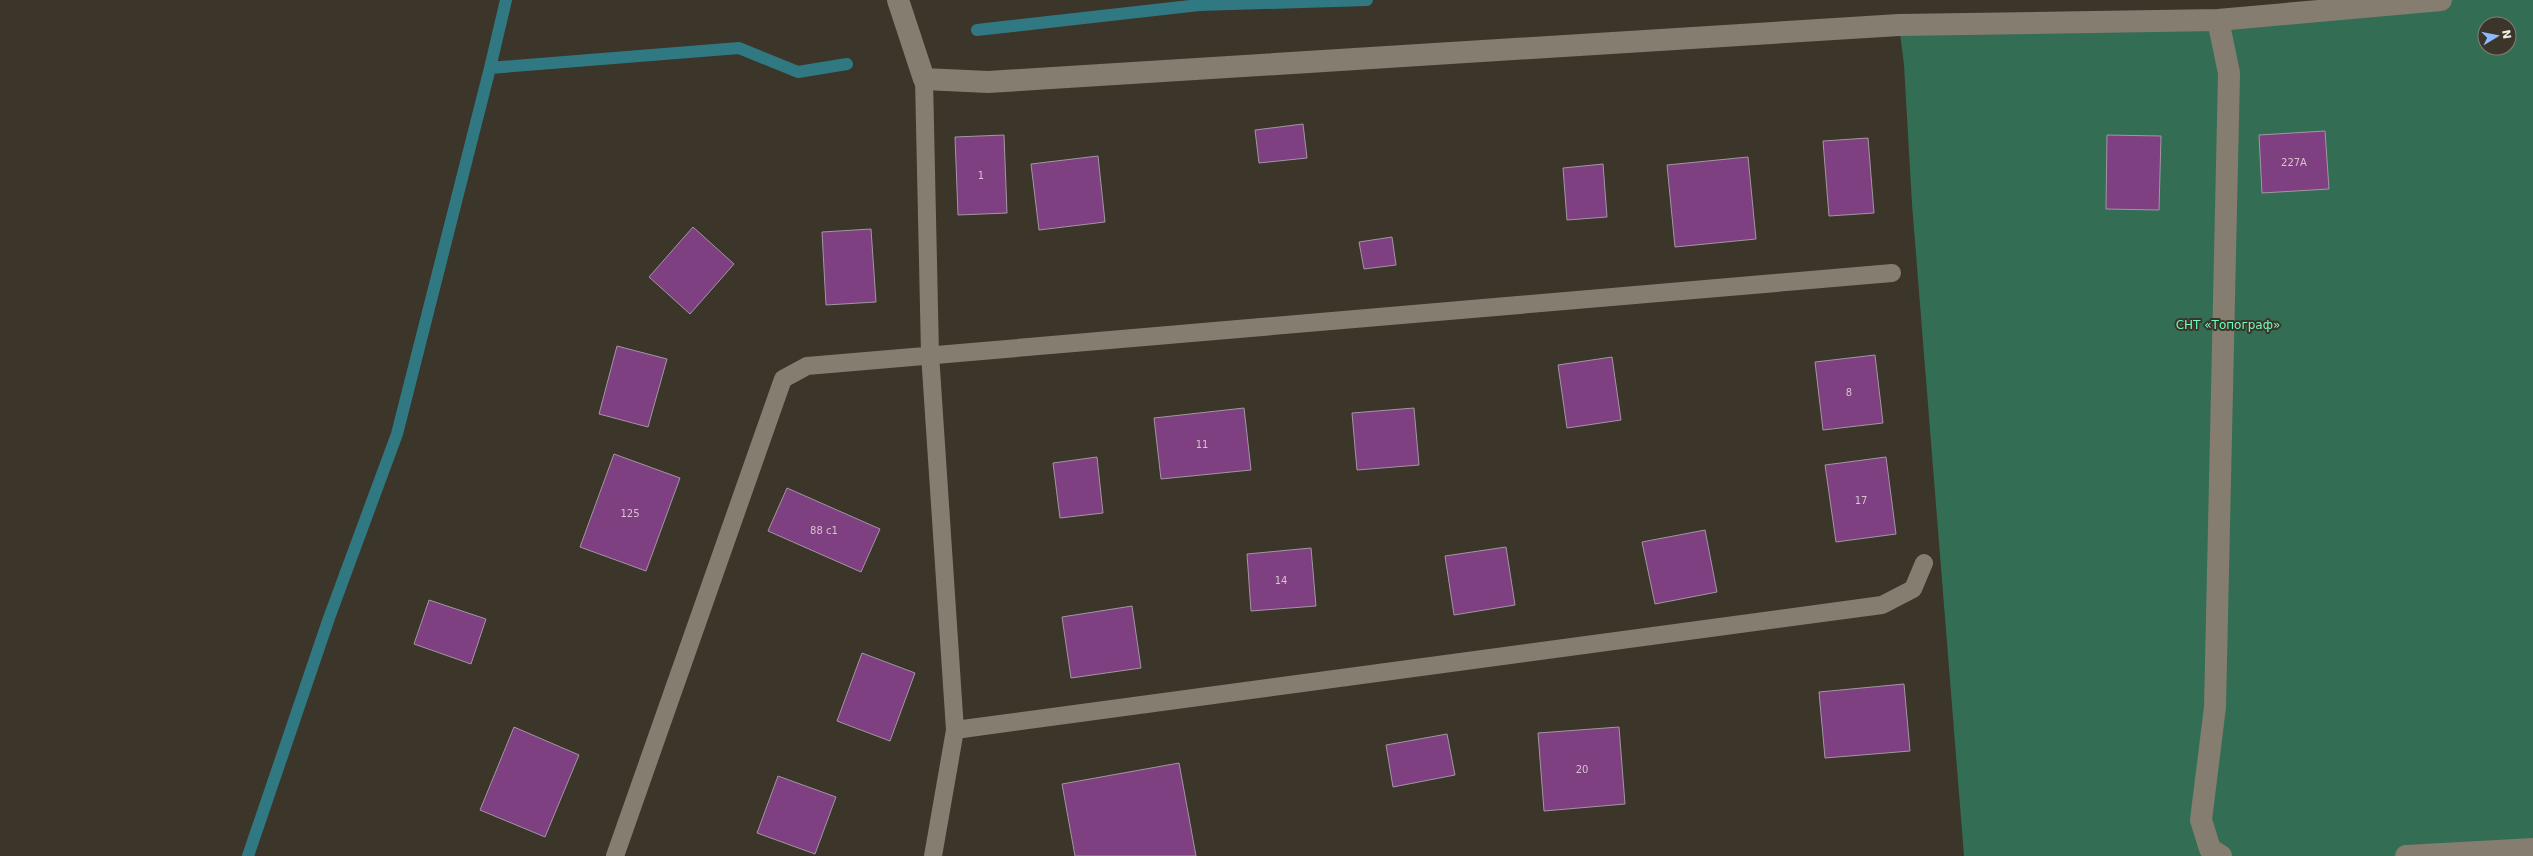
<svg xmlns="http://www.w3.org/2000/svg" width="2533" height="856" viewBox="0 0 2533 856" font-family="'DejaVu Sans',sans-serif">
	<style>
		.green { fill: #336d53; fill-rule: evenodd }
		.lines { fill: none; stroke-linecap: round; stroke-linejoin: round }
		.stream { stroke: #307982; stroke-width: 12 }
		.building { fill: #7e4080; stroke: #a297a2 }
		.lane { stroke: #847d70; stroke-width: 18 }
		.street { stroke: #847d70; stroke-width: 22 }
		.labels { text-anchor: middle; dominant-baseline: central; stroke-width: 4; stroke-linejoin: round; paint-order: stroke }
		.number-label { font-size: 10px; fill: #d6c3ce }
		.park-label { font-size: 12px; fill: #6ffcbf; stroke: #3b352a }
	</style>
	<rect width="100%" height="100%" fill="#3b352a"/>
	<path class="green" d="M2441,0H2533V849L2406,856H1964L1912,204L1904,65L1899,25ZM2485,24H2509V48H2485Z"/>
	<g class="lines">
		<path class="stream" d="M977,30L1199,5L1367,0
			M490,68L506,0
			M248,856L329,618L397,434L490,68L739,48L798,72L847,64"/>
	</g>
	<path class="building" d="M1303,124L1307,158L1259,163L1255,130Z
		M2325,131L2329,189L2262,193L2259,135Z
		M1004,135L1007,213L958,215L955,137Z
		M2107,135L2161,136L2159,210L2106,209Z
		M1868,138L1874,213L1829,216L1823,141Z
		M1098,156L1105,222L1039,230L1031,164Z
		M1748,157L1756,239L1675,247L1667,165Z
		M1603,164L1607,217L1567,220L1563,168Z
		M693,227L734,264L690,314L649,277Z
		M871,229L876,302L826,305L822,232Z
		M1392,237L1396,265L1364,269L1359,242Z
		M617,346L667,359L648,427L599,414Z
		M1875,355L1883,423L1823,430L1815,362Z
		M1612,357L1621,420L1567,428L1558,365Z
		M1244,408L1251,470L1161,479L1154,418Z
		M1414,408L1419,465L1357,470L1352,413Z
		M614,454L680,478L646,571L580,547Z
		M1097,457L1103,513L1060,518L1053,463Z
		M1886,457L1896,534L1836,542L1825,465Z
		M787,488L880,529L861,572L768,531Z
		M1705,530L1717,592L1655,604L1642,542Z
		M1506,547L1515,605L1454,615L1445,556Z
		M1311,548L1316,606L1251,611L1247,554Z
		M429,600L486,619L471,664L414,644Z
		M1132,606L1141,668L1071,678L1062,617Z
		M862,653L915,673L890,741L837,721Z
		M1904,684L1910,751L1825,758L1819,692Z
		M514,727L579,755L545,837L480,810Z
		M1619,727L1625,804L1544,811L1538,733Z
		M1447,734L1455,775L1393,787L1386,745Z
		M1179,763L1196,856H1075L1062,784Z
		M778,776L836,797L815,854L757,833Z"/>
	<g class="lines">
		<path class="lane" d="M924,79L930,354L955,730L933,856
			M955,730L1882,605L1913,589L1924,563
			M615,856L783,379L807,366L1892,273"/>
		<path class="street" d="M898,0L924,79L988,82L1899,25L2218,20L2441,0
			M2218,20L2229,73L2215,707L2201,820L2210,849L2221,856
			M2406,856L2533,849"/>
	</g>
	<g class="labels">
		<g class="number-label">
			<text x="2294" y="162">227А</text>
			<text x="981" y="175">1</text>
			<text x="1849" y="392">8</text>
			<text x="1202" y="444">11</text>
			<text x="1861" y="500">17</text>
			<text x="630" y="513">125</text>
			<text x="824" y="530">88 с1</text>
			<text x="1281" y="580">14</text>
			<text x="1582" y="769">20</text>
		</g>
		<g class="park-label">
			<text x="2228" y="325">СНТ «Топограф»</text>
		</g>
	</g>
	<g transform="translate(2497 36) rotate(80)"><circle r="19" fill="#3b352a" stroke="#857f76"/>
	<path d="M0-3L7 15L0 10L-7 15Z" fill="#8fb8fd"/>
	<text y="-6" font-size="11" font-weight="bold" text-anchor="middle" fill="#f3efe8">N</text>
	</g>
</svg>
